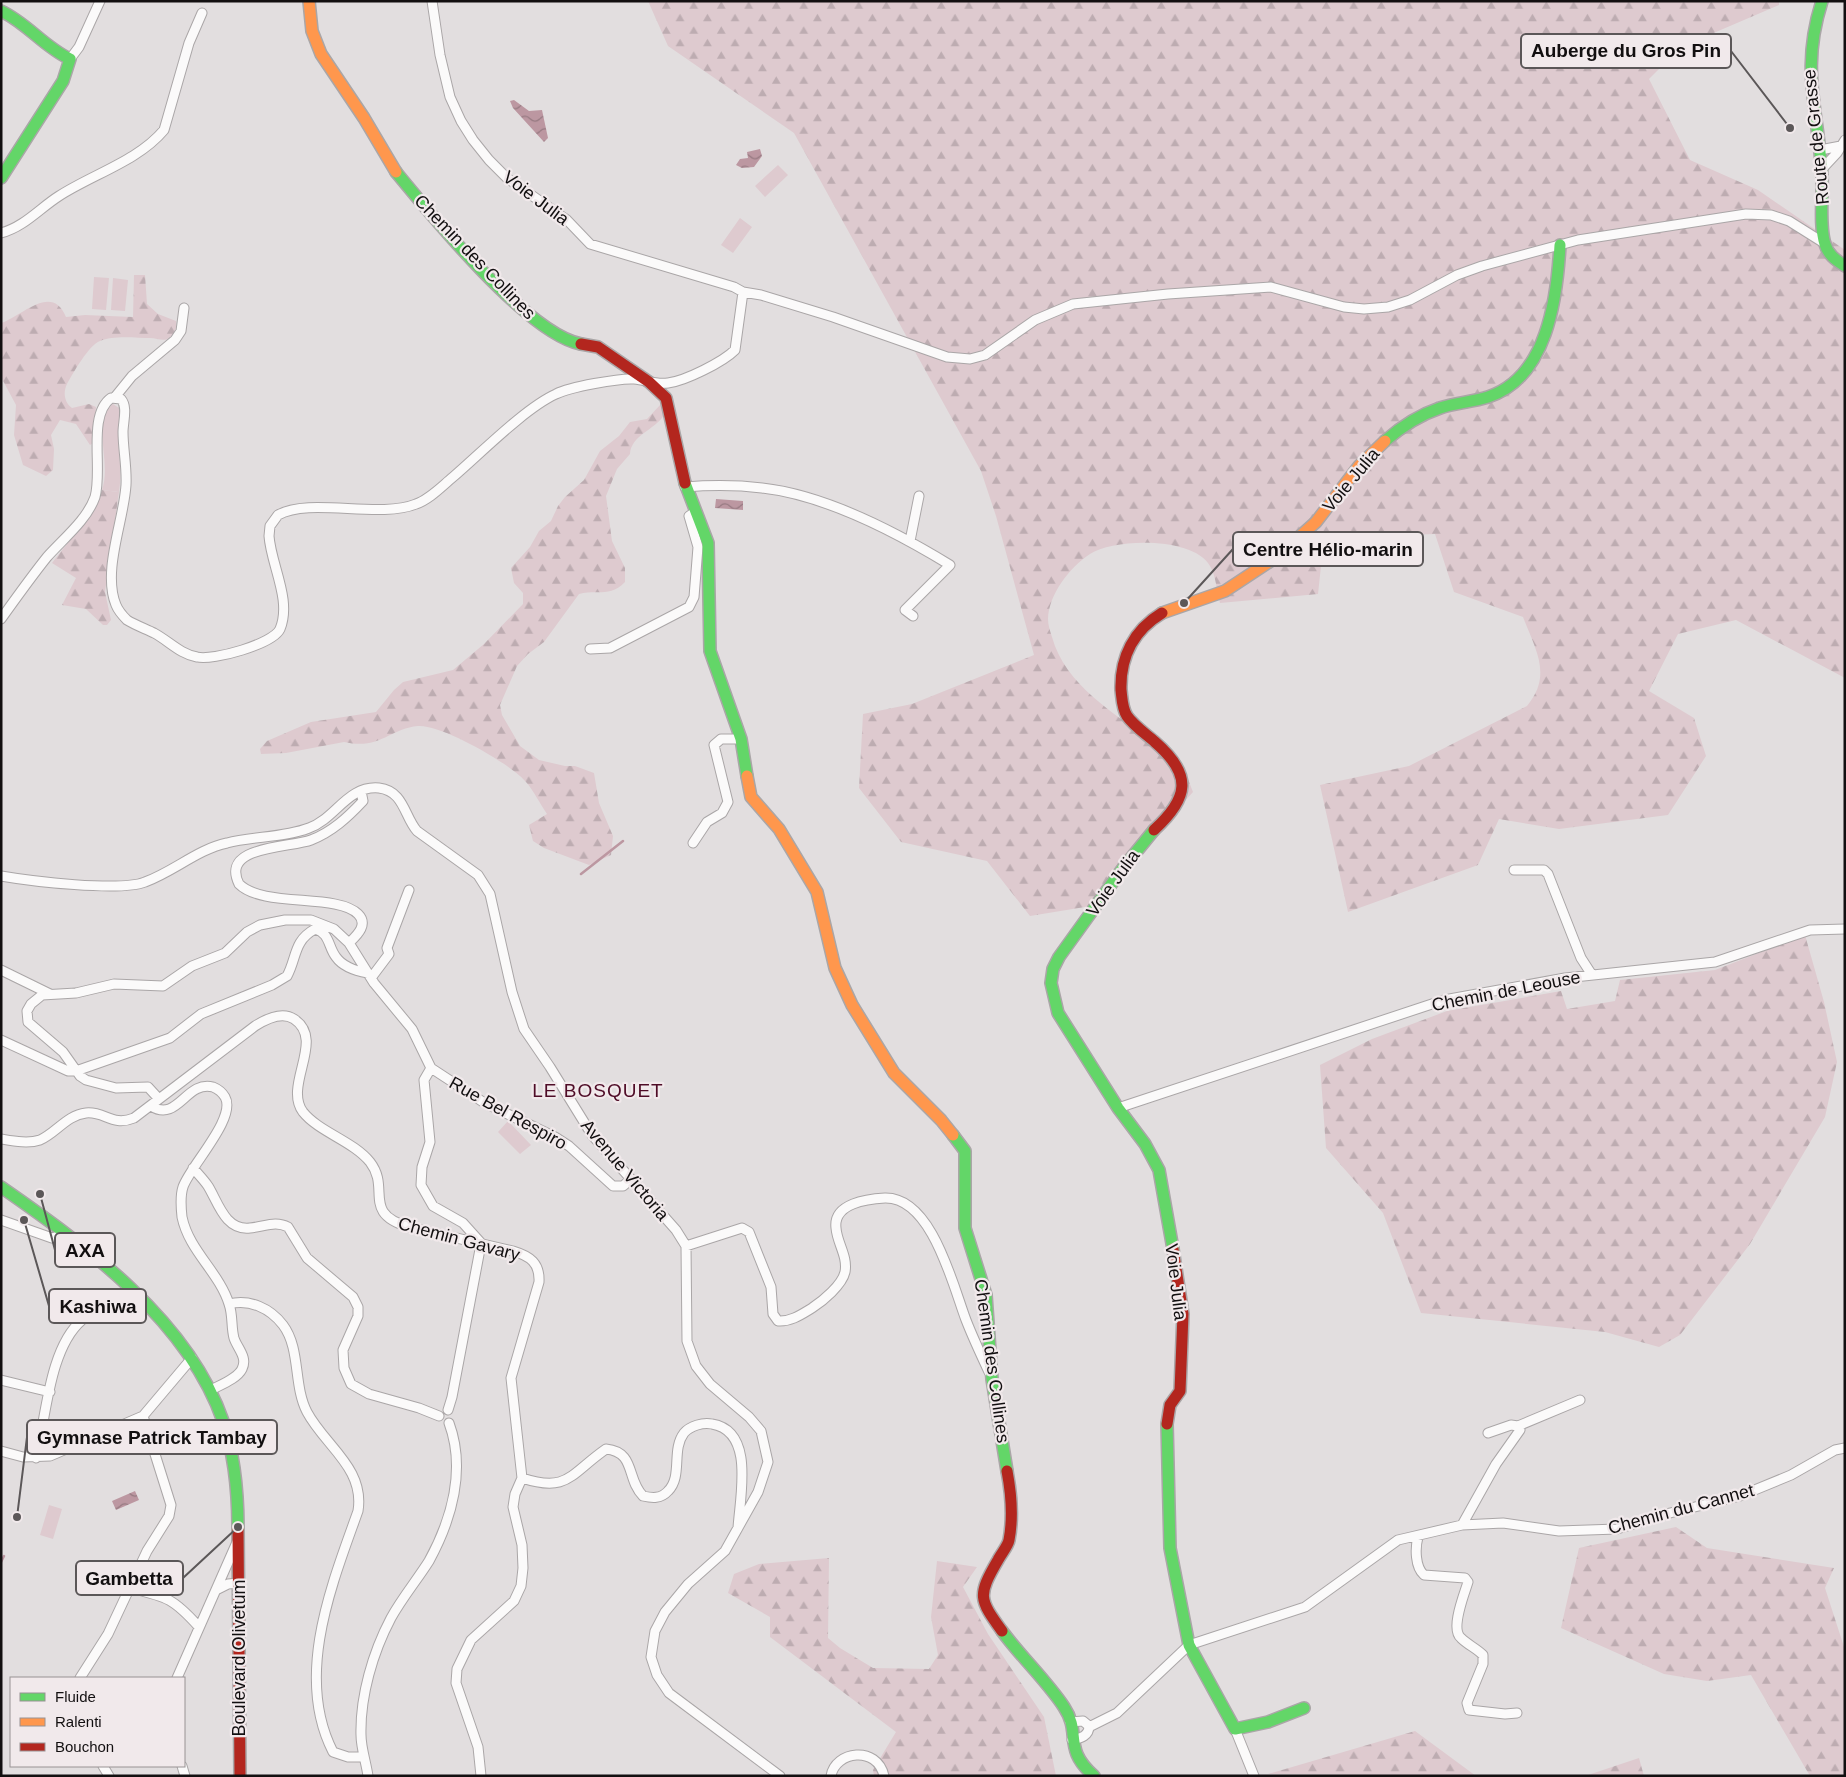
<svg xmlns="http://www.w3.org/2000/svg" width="1846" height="1777" viewBox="0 0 1846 1777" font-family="Arial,sans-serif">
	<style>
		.green { fill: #decacf }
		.forest { fill: url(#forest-firs) }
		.water { fill: url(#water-waves) }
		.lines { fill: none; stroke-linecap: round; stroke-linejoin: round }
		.stream { stroke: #bc97a1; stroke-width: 2.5 }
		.street-casing { stroke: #aaa6a7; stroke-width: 11 }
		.fast-casing { stroke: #aaa6a7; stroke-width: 14 }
		.slow-casing { stroke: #aaa6a7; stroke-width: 14 }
		.jam-casing { stroke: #aaa6a7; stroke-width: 14 }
		.street { stroke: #fbfafa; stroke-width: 9 }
		.fast { stroke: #63d668; stroke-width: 11 }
		.slow { stroke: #ff974d; stroke-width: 11 }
		.jam { stroke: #b3261e; stroke-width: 11 }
		.labels { text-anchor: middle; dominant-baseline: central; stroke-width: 4.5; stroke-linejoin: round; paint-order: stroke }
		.street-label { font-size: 18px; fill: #120f10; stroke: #f1e9eb }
		.neighbourhood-label { font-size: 19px; letter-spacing: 1px; fill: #4f0c27; stroke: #f1e9eb }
		.leader { fill: none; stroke: #5b5758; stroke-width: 2 }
		.callout-dot { fill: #5b5758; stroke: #f1e9eb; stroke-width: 2 }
		.callout { fill: #f1e9eb; stroke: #5b5758; stroke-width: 2 }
		.callout-label { font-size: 19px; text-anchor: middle; font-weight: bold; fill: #120f10 }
	</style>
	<defs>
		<pattern id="forest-firs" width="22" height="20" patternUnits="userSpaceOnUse" patternTransform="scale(1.25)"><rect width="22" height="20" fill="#decacf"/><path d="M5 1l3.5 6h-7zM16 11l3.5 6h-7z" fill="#bdacb1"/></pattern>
		<pattern id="water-waves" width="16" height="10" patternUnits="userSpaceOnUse" patternTransform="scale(1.25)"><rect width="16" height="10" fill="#bc97a1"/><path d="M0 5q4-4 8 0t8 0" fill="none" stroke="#977a82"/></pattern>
	</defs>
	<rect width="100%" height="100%" fill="#e2dedf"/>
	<path class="green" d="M778,165L788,175L765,197L755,186Z
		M740,218L752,227L733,253L721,245Z
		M94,277L109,278L106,310L92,309Z
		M113,278L128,280L125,311L111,310Z
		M113,404L119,408C120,417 118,426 118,436C119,455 122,473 119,492L102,490C111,463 95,435 107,408Z
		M508,1121L531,1145L520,1154L498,1132Z
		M49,1505L62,1509L53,1539L40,1535Z"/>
	<path class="forest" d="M648,1H1779V5L1681,47L1649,79L1690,160L1758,190L1845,250V678L1736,620L1678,634L1649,691L1694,718L1706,756L1668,815L1559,829L1499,819L1478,865L1348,912L1320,785L1409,766L1527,706C1553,675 1535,649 1523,617L1454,592L1435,534L1324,538L1318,594L1220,603C1217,592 1216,576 1210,566C1194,537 1115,538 1090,554C1069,568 1049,594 1048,619C1048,625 1050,631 1052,637C1065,685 1114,713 1152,741C1160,746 1170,752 1177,759C1184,766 1189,782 1193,792L1091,906L1030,916L987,861L901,842L859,788L863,714L912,704L1034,655L996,516L981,471L794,133L668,46Z
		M134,275H145L147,304L158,314L176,321C177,326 175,335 169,338C164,342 157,338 150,338C137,338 113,335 100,341C89,345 73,373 67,384C63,392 64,402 72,408L89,404L96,407L93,443L90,445L76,424L60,420L51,435L54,449L53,470L46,476L23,465L14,435L16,405L1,377V323C21,317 52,282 66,317L85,315L133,317Z
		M661,404L664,415C655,430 631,435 630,454L617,469L606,496L612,541L625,568V582C610,598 597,589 579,594L544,642L528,654L517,666L500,705L502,715L520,746L539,760L565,766H575L594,773L599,803L613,836L611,855L589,865L544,848L533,841L529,825L547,814C540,804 534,791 526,782C511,764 441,724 418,726C389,729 380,750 344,742L286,753L261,754L260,749L267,741L311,722L376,712L394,690L403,682L453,670L484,644L523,604V593L514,583L511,568L530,547L539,531L551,521L558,506L565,497L584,480L600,451L619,436L630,422L647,419Z
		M102,490L119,492L105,592L111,620L107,625H103L86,609L62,605L76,578L52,563L95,508Z
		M1805,935L1824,1002L1837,1062L1825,1117L1750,1244L1680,1335L1659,1347L1605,1332L1421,1313L1383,1213L1326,1148L1320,1065L1372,1039L1447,1011L1561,991L1567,1009L1615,1001L1620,980L1715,970Z
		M1676,1527L1707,1548L1834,1568L1825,1588L1845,1650V1776H1810L1751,1675L1707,1681L1664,1674L1561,1628L1579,1548Z
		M829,1558L828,1638L840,1648L873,1668L929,1669L938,1655L931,1617L937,1561L977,1567L963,1587L988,1634L1044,1717L1056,1776H874L873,1770L896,1732L770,1637V1617L728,1593L734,1574L759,1564Z
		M1415,1731L1476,1776L1268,1774Z
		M1639,1758L1644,1776H1585Z"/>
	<path class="water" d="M514,100L529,111L542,110L548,138L544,142L513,108L510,101Z
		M760,149L762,156L754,167L742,168L736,165L740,159L748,158L747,152Z
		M716,499L743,501V510L715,508Z
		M135,1491L139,1500L116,1510L112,1501Z"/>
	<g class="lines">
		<path class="stream" d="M581,874L623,841
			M1,1562L4,1556"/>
		<defs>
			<path id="street" d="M432,1L440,55L450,97L461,121L473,140L489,160L507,178L567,220L590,244L734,287L743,292L761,295L833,317L947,357L970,359L985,355L1035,320L1073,304L1168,294L1271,287L1344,307L1364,309L1388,307L1410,300L1457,275L1482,266L1578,240L1746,214L1771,215L1789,221L1824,243
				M70,59L79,47L100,1
				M1820,150L1841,146
				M1822,169L1837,153L1845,140
				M1,233C24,227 40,208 59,196C93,174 138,161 164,130L189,43L202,13
				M115,397L132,376L175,340L181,331L184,308
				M685,487C711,485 737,485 762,488C826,495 896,532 950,565L905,610L913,616
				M910,541L919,496
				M1,619C16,598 31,577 47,557C63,539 87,520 95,497C103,470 87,415 111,398L121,399C128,407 123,422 123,432C123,449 127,467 126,485C124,520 102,571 116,605C118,610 123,616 127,620C135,625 146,629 154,633C169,641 180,654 197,657C213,661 273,644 280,629C292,600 271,565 269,536L270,526L278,515C309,497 379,519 416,504C430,499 442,486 453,477C480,454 525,408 556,394C570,387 619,378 634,379C646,380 656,385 668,383C685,381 723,362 735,350L743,292
				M590,649L610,648L689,607L694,597L698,547L689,516L695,512
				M693,843L707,822L722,813L728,802L714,745L721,739H741
				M1514,870H1544L1548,874L1581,958L1592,975
				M1,876C30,881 120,892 145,882C173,872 198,849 227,843C254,836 283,838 309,828C335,819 348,785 379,788C404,791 404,816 417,831L478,875L490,894L512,992L524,1029L550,1067L592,1135L676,1230L686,1246L687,1341L696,1366L710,1384L749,1417L761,1431L768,1462L758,1492L725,1551L688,1584L665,1612L655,1631L651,1657L657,1675L669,1693L780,1776
				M349,943L374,983L412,1029L431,1068L483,1102L555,1137L569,1146L613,1186H623L630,1180
				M1,970L50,994
				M371,978L389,954L387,948L409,890
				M1,1040L68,1071H76L170,1038L201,1014L272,985L287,976C297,958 293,941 315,929C330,933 328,947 336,957C343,967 356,971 368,973
				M431,1068L424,1080L430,1142L422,1167L421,1185L433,1206L463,1223L481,1243
				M159,1099L148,1087L116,1088L86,1080L80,1076L63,1052L28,1022L27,1011L31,1004L42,995L76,993L114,984L163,986L192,966L225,953L247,932L260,925L285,920H311L334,929L349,943C356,936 369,925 358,914C337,893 263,908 239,884C220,845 290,848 311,840C332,832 348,817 363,801L361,791
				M151,1106C178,1123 186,1080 213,1087C218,1089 222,1092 225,1097C237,1118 190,1166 183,1187C180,1196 181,1208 182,1217C189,1251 219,1272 229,1304C233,1315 231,1327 234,1338C237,1348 248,1357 242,1369C237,1379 220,1385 211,1390
				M1118,1108L1444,1000L1565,978L1715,962L1810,930L1845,929
				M1,1139C13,1141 28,1144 40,1140C56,1133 67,1115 86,1113C105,1111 112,1127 134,1118L255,1026C266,1019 282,1011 294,1019C326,1040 283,1085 303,1112C319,1132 353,1141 370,1162C391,1189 361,1213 409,1227L513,1251C530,1256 540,1263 539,1282L511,1378L522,1478L515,1494L513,1507L522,1545L523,1568L521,1586L514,1601L471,1640L457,1669L456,1683L478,1747L481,1776
				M193,1168C198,1174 204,1180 208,1186C218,1202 225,1231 250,1228C264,1227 275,1220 288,1227L307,1258L353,1297L358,1307V1316L343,1350L344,1368L351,1384L369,1394L419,1408L439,1416
				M1,1220L52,1238L65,1234
				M686,1246L742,1228L749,1232L771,1287L773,1314L778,1321C791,1322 802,1314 812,1308C823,1301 842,1285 845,1272C848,1256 837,1243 836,1228C833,1203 868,1199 885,1198C932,1197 953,1286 966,1320C973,1338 981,1355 989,1372
				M229,1304C250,1299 270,1308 283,1325C301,1349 293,1385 307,1412C325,1446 365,1468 358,1511C332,1584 294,1676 333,1752L348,1757H364
				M1,1380L50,1392
				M448,1410L452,1397L481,1244
				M1488,1433L1511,1425L1518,1426L1580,1400
				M1,1451L23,1457L50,1456L143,1416L192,1358
				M36,1458C46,1418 49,1348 82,1320C99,1307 122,1308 137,1293
				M522,1478C568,1493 570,1474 606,1449C636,1452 626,1479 643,1496C652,1498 661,1499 668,1491C683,1476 671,1450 684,1433C690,1426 703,1422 712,1424C755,1431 740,1496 738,1528
				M1462,1525L1496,1464L1520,1430L1518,1426
				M1418,1537C1415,1548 1415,1567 1424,1575L1465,1578L1468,1582C1464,1595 1450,1629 1461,1638C1468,1645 1476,1648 1483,1655V1664L1467,1703L1469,1710L1505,1714L1517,1713
				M130,1588C167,1597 173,1598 199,1627
				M216,1590L228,1584L238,1583
				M80,1678L108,1634L147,1551L169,1516L171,1505L143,1416
				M177,1678L237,1542
				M1070,1722L1083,1721L1089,1726C1089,1736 1081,1738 1072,1740
				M1089,1727L1117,1713L1189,1645L1305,1607L1398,1540L1462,1525L1503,1523L1559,1531L1617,1529L1670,1513L1740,1496L1791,1475L1835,1450L1845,1448
				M1235,1729L1254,1776
				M103,1766L109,1776
				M182,1766L185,1776
				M368,1776C366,1762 361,1748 361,1735C360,1696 373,1652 391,1618C402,1598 417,1580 429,1561C452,1519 466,1469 449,1423
				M831,1776C835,1751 877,1745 884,1776"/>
			<path id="fast" d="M1822,1C1800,70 1818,108 1822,175C1823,195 1819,226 1825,244C1828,255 1836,260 1845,266
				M1,11C27,23 44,47 70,59L63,81L1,178
				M396,172C432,216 528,334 581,344
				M1385,441C1401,427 1419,415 1440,408C1455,403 1472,402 1488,397C1547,378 1557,299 1560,245
				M685,483L708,543L710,651L741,739L747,776
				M1154,830L1123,868L1059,957L1053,969L1051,983L1058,1013L1118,1108L1145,1144L1159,1170L1173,1249
				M953,1135L965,1151V1228L986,1295L992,1379L1007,1471
				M1,1187C86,1246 188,1320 223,1421C235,1456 238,1492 238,1529
				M1167,1424L1170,1548L1189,1645L1235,1729L1268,1722L1304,1708
				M1002,1631C1021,1657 1046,1680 1064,1707C1082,1734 1062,1748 1094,1776"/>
			<path id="slow" d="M309,1L312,31L321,54L364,118L396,172
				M1162,613L1225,591L1278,556L1316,522L1359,466L1385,441
				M747,776L751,797L779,829L817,892L835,968L852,1005L894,1073L941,1120L953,1135"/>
			<path id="jam" d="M581,344L598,347L649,382L666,398L685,483
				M1154,830C1189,798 1193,775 1155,742C1146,734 1134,726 1127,716C1122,708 1122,698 1121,690C1120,657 1134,630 1162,613
				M1167,1424L1170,1405L1180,1391L1183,1314L1173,1249
				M238,1529L240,1776
				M1002,1631C979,1599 977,1596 998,1560C1001,1554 1008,1546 1009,1540C1013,1519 1011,1492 1007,1471"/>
		</defs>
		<use href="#street" class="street-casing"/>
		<use href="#fast" class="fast-casing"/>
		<use href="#slow" class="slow-casing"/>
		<use href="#jam" class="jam-casing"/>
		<use href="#street" class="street"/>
		<use href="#fast" class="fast"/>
		<use href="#slow" class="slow"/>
		<use href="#jam" class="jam"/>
	</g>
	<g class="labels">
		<g class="street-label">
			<text transform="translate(1816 137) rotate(-96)">Route de Grasse</text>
			<text transform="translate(536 198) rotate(37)">Voie Julia</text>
			<text transform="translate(475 257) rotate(46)">Chemin des Collines</text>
			<text transform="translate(1351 480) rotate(-50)">Voie Julia</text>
			<text transform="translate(1113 883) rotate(-54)">Voie Julia</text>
			<text transform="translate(1506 991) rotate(-11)">Chemin de Leouse</text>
			<text transform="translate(508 1113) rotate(29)">Rue Bel Respiro</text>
			<text transform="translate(625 1170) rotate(50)">Avenue Victoria</text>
			<text transform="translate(459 1239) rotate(15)">Chemin Gavary</text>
			<text transform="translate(1176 1282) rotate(83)">Voie Julia</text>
			<text transform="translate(992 1361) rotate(82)">Chemin des Collines</text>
			<text transform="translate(1681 1509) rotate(-15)">Chemin du Cannet</text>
			<text transform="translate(239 1658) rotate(-90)">Boulevard Olivetum</text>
		</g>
		<g class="neighbourhood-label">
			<text x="598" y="1090">LE BOSQUET</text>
		</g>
	</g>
	<path class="leader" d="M1790 128L1731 51M1184 603L1233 549M40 1194L55 1250M24 1220L49 1306M17 1517L27 1437M238 1527L183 1578"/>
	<g class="callout-dot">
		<circle cx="1790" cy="128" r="5"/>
		<circle cx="1184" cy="603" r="5"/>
		<circle cx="40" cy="1194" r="5"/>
		<circle cx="24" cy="1220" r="5"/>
		<circle cx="17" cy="1517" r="5"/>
		<circle cx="238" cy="1527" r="5"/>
	</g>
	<g class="callout">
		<rect x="1521" y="34" width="210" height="34" rx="5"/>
		<rect x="1233" y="532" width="190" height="34" rx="5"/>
		<rect x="55" y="1233" width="60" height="34" rx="5"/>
		<rect x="49" y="1289" width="97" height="34" rx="5"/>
		<rect x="27" y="1420" width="250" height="34" rx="5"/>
		<rect x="76" y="1561" width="107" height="34" rx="5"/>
	</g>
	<g class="callout-label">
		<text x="1626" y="57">Auberge du Gros Pin</text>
		<text x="1328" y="556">Centre Hélio-marin</text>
		<text x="85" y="1257">AXA</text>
		<text x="98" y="1313">Kashiwa</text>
		<text x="152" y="1444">Gymnase Patrick Tambay</text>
		<text x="129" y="1585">Gambetta</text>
	</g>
	<rect width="1846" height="1777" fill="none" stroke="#120f10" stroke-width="5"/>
	<rect x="10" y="1677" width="175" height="90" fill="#f1e9eb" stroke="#989293"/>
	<rect x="20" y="1693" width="25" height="8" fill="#63d668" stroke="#989293"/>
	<text x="55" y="1702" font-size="15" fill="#120f10">Fluide</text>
	<rect x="20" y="1718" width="25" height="8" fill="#ff974d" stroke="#989293"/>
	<text x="55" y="1727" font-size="15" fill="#120f10">Ralenti</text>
	<rect x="20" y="1743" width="25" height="8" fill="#b3261e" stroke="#989293"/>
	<text x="55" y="1752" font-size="15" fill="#120f10">Bouchon</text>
</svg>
